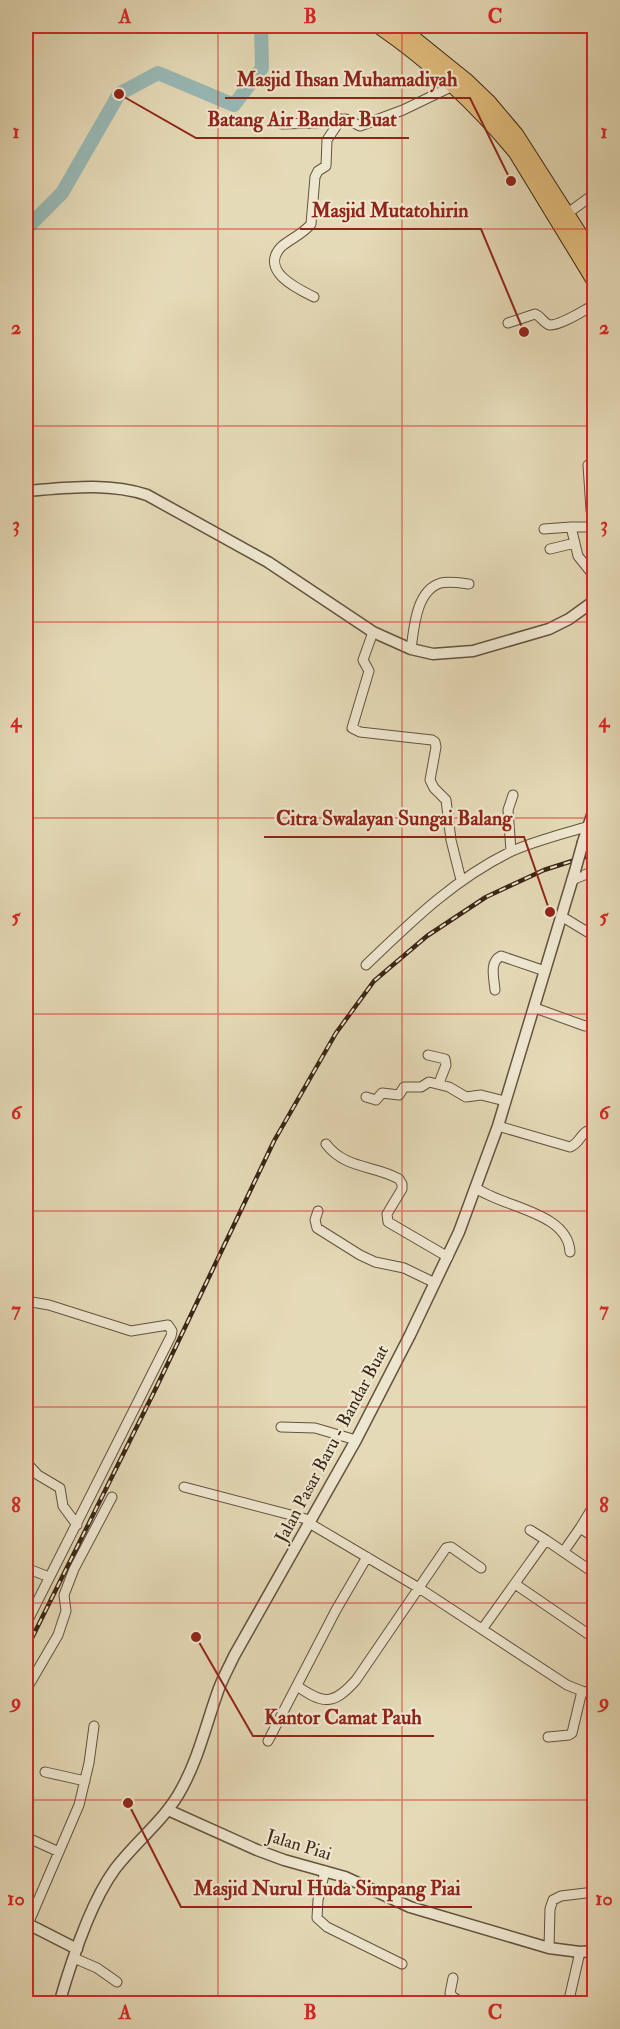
<svg xmlns="http://www.w3.org/2000/svg" width="620" height="2029" viewBox="0 0 620 2029" font-family="'IM FELL Double Pica',serif">
	<style>
		.lines { fill: none; stroke-linecap: round; stroke-linejoin: round }
		.river { stroke: #98b9b6; stroke-width: 14 }
		.minor-casing { stroke: #64523e; stroke-width: 11 }
		.tertiary-casing { stroke: #64523e; stroke-width: 13 }
		.trunk-casing { stroke: #392515; stroke-width: 17 }
		.minor { stroke: #eee7d0; stroke-width: 9 }
		.tertiary { stroke: #eee7d0; stroke-width: 10 }
		.trunk { stroke: #e2bd7c; stroke-width: 15 }
		.rail-casing { stroke: #392515; stroke-width: 4.5 }
		.rail { stroke: #eee7d0; stroke-width: 2; stroke-dasharray: 7; stroke-linecap: butt }
		.tertiary-bridge-casing { stroke: #64523e; stroke-width: 13; stroke-linecap: butt }
		.tertiary-bridge { stroke: #eee7d0; stroke-width: 10 }
		.grid { fill: none; stroke: #d62828; stroke-width: 1.5; stroke-opacity: 0.55 }
		.labels { text-anchor: middle; dominant-baseline: central; stroke-width: 4.5; stroke-linejoin: round; paint-order: stroke }
		.street-label { font-size: 18px; fill: #392515; stroke: #eee7d0 }
		.leader { fill: none; stroke: #8f2418; stroke-width: 2 }
		.callout-dot { fill: #8f2418; stroke: #eee7d0; stroke-width: 2 }
		.callout-label { font-size: 20px; text-anchor: middle; font-weight: bold; fill: #8f2418; stroke: #eee7d0; stroke-width: 4.5; stroke-linejoin: round; paint-order: stroke }
		.neatline { fill: none; stroke: #d62828; stroke-width: 2 }
		.grid-label { font-size: 20px; text-anchor: middle; font-weight: bold; fill: #d62828 }
	</style>
	<rect width="100%" height="100%" fill="#e5dab7"/>
	<filter id="stains"><feTurbulence type="fractalNoise" baseFrequency=".00333" numOctaves="4"/><feColorMatrix values="0 0 0 0 .2 0 0 0 0 .09 0 0 0 0 .02 0 0 0 .5 -.17"/></filter>
	<radialGradient id="worn" r=".72"><stop offset=".6" stop-color="#630" stop-opacity="0"/><stop offset="1" stop-color="#630" stop-opacity=".3"/></radialGradient>
	<g class="lines">
		<path class="river" d="M26,229L62,193L119,94L158,73L234,105L262,68L261,26"/>
		<defs>
			<path id="minor" d="M282,124L317,123L346,119L360,126L403,110L455,85
				M568,213L594,194
				M314,297C298,289 259,271 281,247C290,239 303,234 311,224L315,177L318,171L326,166L327,140L341,119
				M508,323L535,314C541,316 544,324 550,325C562,325 584,310 594,305
				M588,465L591,510L594,527
				M594,527H571L578,556L594,576
				M544,529L571,527
				M550,549L575,543
				M373,632L363,660L369,671L352,728L360,732L432,740L435,742L436,747L430,780L434,788L446,800L451,840L461,880
				M411,649C414,628 416,590 441,583C448,581 461,583 469,584
				M511,851L508,810L513,795
				M572,880L594,871
				M561,916L594,936
				M366,965C411,922 453,880 510,852C534,841 563,834 589,826
				M495,990C494,978 489,962 501,956L545,971
				M535,1008L585,1026L594,1024
				M428,1055L445,1059L446,1065L439,1083
				M366,1097L376,1100L382,1093L399,1095L404,1087H421L429,1082L449,1087L466,1097L481,1095L505,1101
				M498,1126L570,1147C581,1143 581,1129 594,1130
				M326,1144C345,1169 374,1165 399,1179L402,1184V1189L387,1214L388,1222L448,1257
				M476,1188C504,1208 568,1212 570,1252
				M318,1211L315,1220L317,1228L360,1255L375,1262L404,1268L435,1283
				M26,1301L49,1305L131,1331L168,1325L172,1331L171,1336L26,1624
				M281,1427L315,1428L356,1440
				M26,1462L38,1475L60,1488L63,1506L77,1525
				M184,1487L310,1520
				M594,1505L580,1528L594,1537
				M309,1523L419,1588L567,1685L582,1691L594,1694
				M546,1540L594,1573
				M564,1551L580,1528
				M26,1568L49,1577
				M515,1584L594,1638
				M483,1628L546,1540L530,1530
				M297,1686C323,1704 333,1706 356,1680L446,1548L451,1547L481,1568
				M26,1690L58,1635L66,1611L64,1595L74,1569L112,1497
				M548,1737L569,1735L572,1733L582,1691
				M268,1741L336,1610L367,1557
				M45,1772L85,1781
				M26,1837L59,1852
				M325,1871L318,1900L317,1918L327,1927L402,1964
				M28,1924L79,1805L89,1763L94,1726
				M549,1948L550,1909L553,1900L561,1896L594,1892
				M74,1958L97,1968L117,1982
				M453,1978L450,1993L453,1997L464,2004
				M568,2004L580,1952"/>
			<path id="tertiary" d="M26,491C65,488 108,482 147,495L268,562L373,632L411,649L433,654L473,651L549,629L569,619L594,601
				M583,842L594,809
				M168,1810L257,1850L284,1860L345,1877L410,1907L549,1948L580,1952L594,1951
				M26,1923L77,1949
				M59,2004C71,1962 90,1903 115,1869C136,1841 166,1819 182,1788C198,1759 206,1725 217,1694C221,1681 228,1669 234,1656L356,1440L410,1335L459,1232L498,1126L575,871"/>
			<path id="trunk" d="M379,26C430,61 477,105 516,152L594,280
				M408,34L465,80L489,103L516,135L594,257"/>
		</defs>
		<use href="#minor" class="minor-casing"/>
		<use href="#tertiary" class="tertiary-casing"/>
		<use href="#trunk" class="trunk-casing"/>
		<use href="#minor" class="minor"/>
		<use href="#tertiary" class="tertiary"/>
		<use href="#trunk" class="trunk"/>
		<defs>
			<path id="rail" d="M26,1650L157,1386L274,1141L336,1033L374,981L427,936L486,897L544,870L594,854"/>
		</defs>
		<use href="#rail" class="rail-casing"/>
		<use href="#rail" class="rail"/>
		<defs>
			<path id="tertiary-bridge" d="M575,871L583,842"/>
		</defs>
		<use href="#tertiary-bridge" class="tertiary-bridge-casing"/>
		<use href="#tertiary-bridge" class="tertiary-bridge"/>
	</g>
	<path class="grid" d="M218,26V2004M402,26V2004M26,229H594M26,426H594M26,622H594M26,818H594M26,1014H594M26,1211H594M26,1407H594M26,1603H594M26,1800H594"/>
	<g class="labels">
		<g class="street-label">
			<text transform="translate(332 1444) rotate(-62)">Jalan Pasar Baru - Bandar Buat</text>
			<text transform="translate(299 1845) rotate(17)">Jalan Piai</text>
		</g>
	</g>
	<path class="leader" d="M511 181L470 98H225M119 94L196 138H409M524 332L481 229H300M550 912L524 837H264M196 1637L253 1736H434M128 1803L181 1907H472"/>
	<g class="callout-dot">
		<circle cx="511" cy="181" r="6"/>
		<circle cx="119" cy="94" r="6"/>
		<circle cx="524" cy="332" r="6"/>
		<circle cx="550" cy="912" r="6"/>
		<circle cx="196" cy="1637" r="6"/>
		<circle cx="128" cy="1803" r="6"/>
	</g>
	<g class="callout-label">
		<text x="347" y="86">Masjid Ihsan Muhamadiyah</text>
		<text x="302" y="126">Batang Air Bandar Buat</text>
		<text x="390" y="217">Masjid Mutatohirin</text>
		<text x="394" y="825">Citra Swalayan Sungai Balang</text>
		<text x="343" y="1724">Kantor Camat Pauh</text>
		<text x="327" y="1895">Masjid Nurul Huda Simpang Piai</text>
	</g>
	<rect width="620" height="2029" fill="none" stroke="#e5dab7" stroke-width="66"/>
	<rect x="33" y="33" width="554" height="1963" class="neatline"/>
	<g class="grid-label">
		<text x="125" y="23">A</text>
		<text x="310" y="23">B</text>
		<text x="495" y="23">C</text>
		<text x="16" y="138">1</text>
		<text x="604" y="138">1</text>
		<text x="16" y="334">2</text>
		<text x="604" y="334">2</text>
		<text x="16" y="531">3</text>
		<text x="604" y="531">3</text>
		<text x="16" y="727">4</text>
		<text x="604" y="727">4</text>
		<text x="16" y="923">5</text>
		<text x="604" y="923">5</text>
		<text x="16" y="1119">6</text>
		<text x="604" y="1119">6</text>
		<text x="16" y="1316">7</text>
		<text x="604" y="1316">7</text>
		<text x="16" y="1512">8</text>
		<text x="604" y="1512">8</text>
		<text x="16" y="1708">9</text>
		<text x="604" y="1708">9</text>
		<text x="16" y="1905">10</text>
		<text x="604" y="1905">10</text>
		<text x="125" y="2019">A</text>
		<text x="310" y="2019">B</text>
		<text x="495" y="2019">C</text>
	</g>
	<rect width="100%" height="100%" filter="url(#stains)"/>
	<rect width="100%" height="100%" fill="url(#worn)"/>
</svg>
